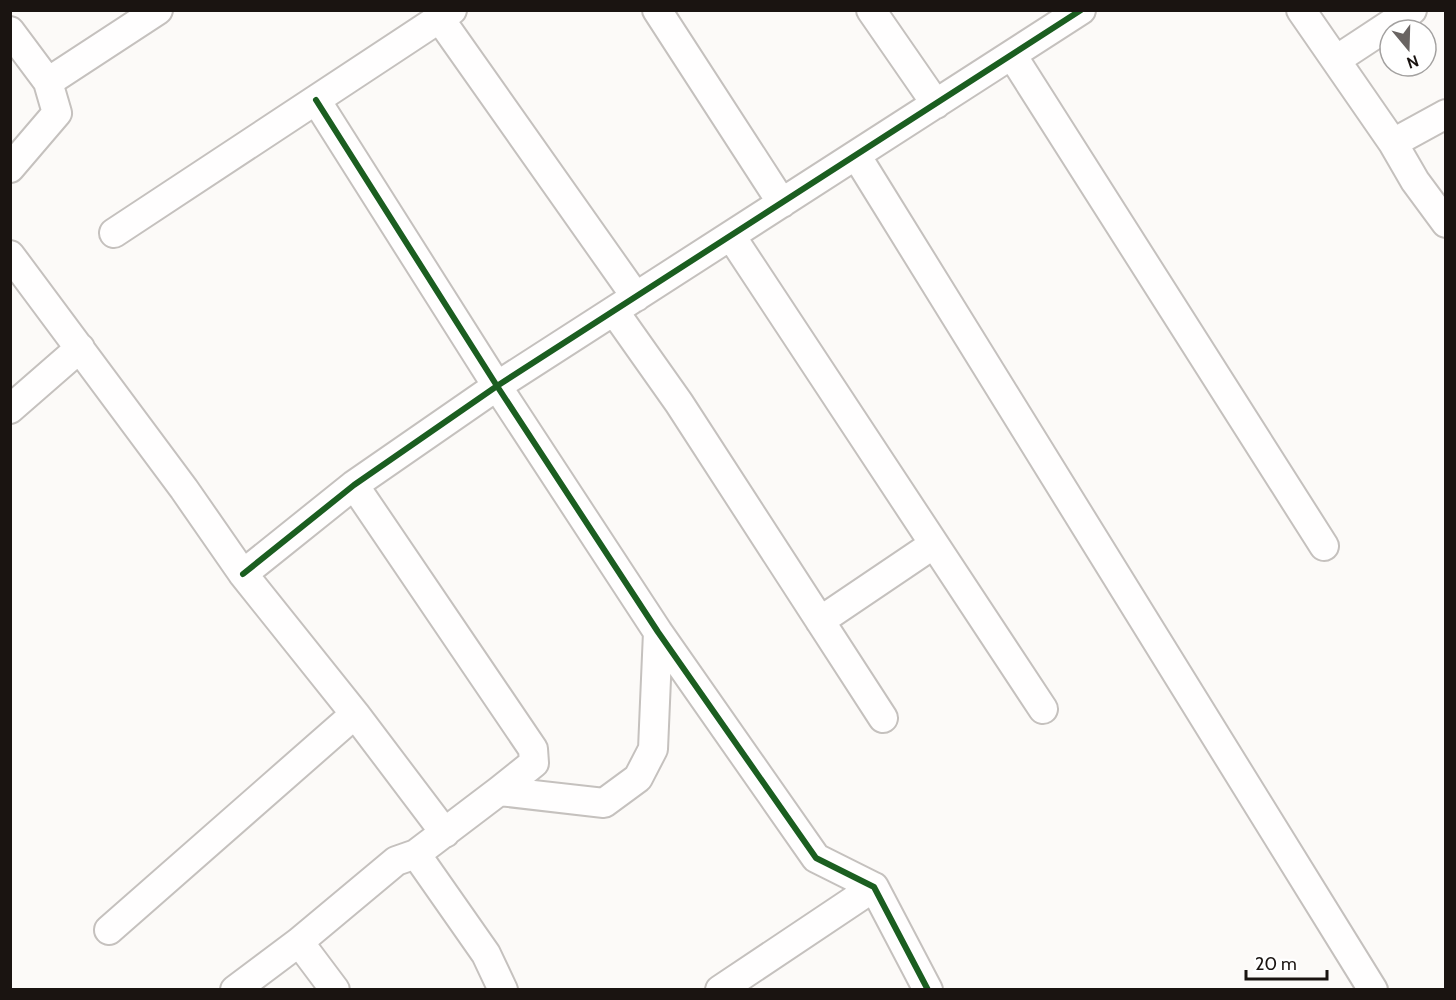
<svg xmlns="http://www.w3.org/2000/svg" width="1456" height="1000" viewBox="0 0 1456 1000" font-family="Cabin,sans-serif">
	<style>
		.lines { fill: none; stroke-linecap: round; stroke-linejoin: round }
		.street-casing { stroke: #c5c1be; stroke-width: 32 }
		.street { stroke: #fffefe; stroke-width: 28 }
		.cycleway-casing { stroke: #fff; stroke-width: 10 }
		.cycleway { stroke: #1b5e20; stroke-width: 6 }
	</style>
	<rect width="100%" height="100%" fill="#fcfaf8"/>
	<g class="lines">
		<defs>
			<path id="street" d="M657,10L782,203
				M871,10L936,104
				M1301,10L1393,143L1446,114
				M440,19L636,297
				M10,31L48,82L57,113L10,168
				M1012,55L1324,546
				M1336,60L1412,10
				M48,82L158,10
				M316,100L497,386L658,632L816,858L874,887L928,990
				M1393,143L1415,181L1446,223
				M856,155L1373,990
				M114,233L452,10
				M731,236L1043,709
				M10,255L184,489L243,574L355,714L445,833
				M614,311L679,403L883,718
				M10,409L80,348
				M354,485L533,749L534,763L499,791
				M243,574L354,485L497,386L1081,10
				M820,621L934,544
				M416,854L499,791L604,803L638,778L653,749L658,632
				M109,930L355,714
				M299,942L335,990
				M235,990L299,942L396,861L416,854L486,954L503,990
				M720,990L874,887"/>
		</defs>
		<use href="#street" class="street-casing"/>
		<use href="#street" class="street"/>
		<defs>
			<path id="cycleway" d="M316,100L497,386L658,632L816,858L874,887L928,990
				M243,574L354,485L497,386L1081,10"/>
		</defs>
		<use href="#cycleway" class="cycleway-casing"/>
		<use href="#cycleway" class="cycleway"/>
	</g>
	<rect width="1456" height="1000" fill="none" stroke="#1a1411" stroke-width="24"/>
	<g transform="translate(1408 48) rotate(161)"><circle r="28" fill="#ffffff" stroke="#a3a1a0" stroke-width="1.5"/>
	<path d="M0-4.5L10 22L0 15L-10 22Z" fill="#696462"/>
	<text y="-9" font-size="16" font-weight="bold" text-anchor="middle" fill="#1a1411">N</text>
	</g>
	<path d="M1246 970v9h81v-9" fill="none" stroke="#1a1411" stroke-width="3"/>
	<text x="1255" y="970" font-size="18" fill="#1a1411" stroke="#ffffff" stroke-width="4.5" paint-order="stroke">20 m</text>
</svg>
